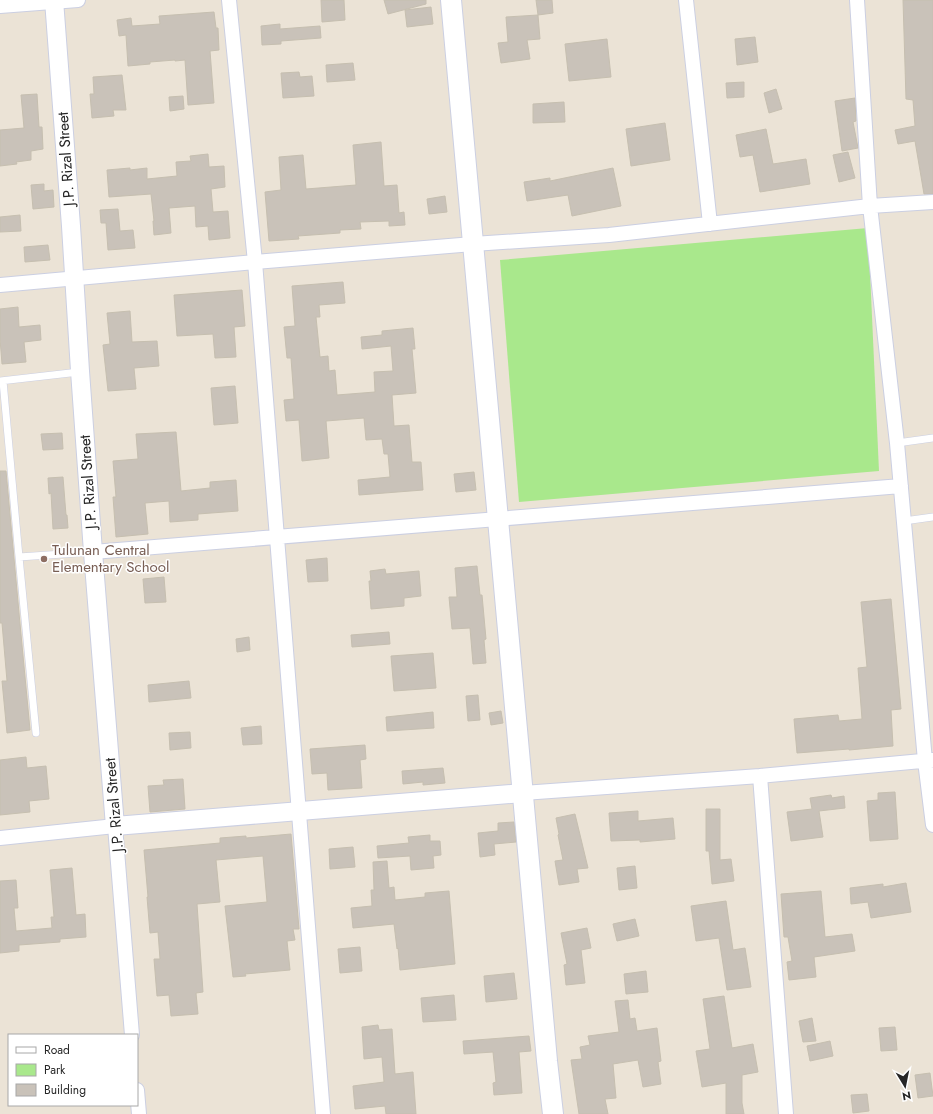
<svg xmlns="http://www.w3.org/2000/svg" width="933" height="1114" viewBox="0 0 933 1114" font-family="Jost,sans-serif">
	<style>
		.green { fill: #a9e88c }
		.building { fill: #c9c2b9; stroke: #c6bfb0 }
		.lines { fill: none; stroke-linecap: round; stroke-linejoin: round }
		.service-casing { stroke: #cbcfe2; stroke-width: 8 }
		.minor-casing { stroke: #cbcfe2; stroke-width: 16 }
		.tertiary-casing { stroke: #cbcfe2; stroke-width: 20 }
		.secondary-casing { stroke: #cbcfe2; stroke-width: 22 }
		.service { stroke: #fff; stroke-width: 7 }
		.minor { stroke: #fff; stroke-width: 14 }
		.tertiary { stroke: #fff; stroke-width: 18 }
		.secondary { stroke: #fff; stroke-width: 20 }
		.education-dot { fill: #8d6e63; stroke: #fff; stroke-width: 1.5 }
		.labels { text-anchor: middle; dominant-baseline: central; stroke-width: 3; stroke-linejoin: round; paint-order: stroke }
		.street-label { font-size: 15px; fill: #262626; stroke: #fff }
		.education-label { font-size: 15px; fill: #785e54; stroke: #fff; text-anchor: start }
	</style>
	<rect width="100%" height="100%" fill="#ebe3d6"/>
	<path class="green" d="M868,228L879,471L519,502L500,260Z"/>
	<path class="building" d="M321,0H344L345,20L322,22Z
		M384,0H426V4L388,14Z
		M536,0H552L553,13L538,15Z
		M903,0H933V194H924L915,141L898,144L895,130L915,126L913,100L906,99Z
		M431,7L433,24L407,27L405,10Z
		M214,12L216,28H218L219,50L210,51L214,103L188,105L185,60L175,61V60L150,62V64L128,66L126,35L119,36L117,20L131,18L132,26L160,24L159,16Z
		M538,15L540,39L527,40L530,59L501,63L498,43L508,42L506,17Z
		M280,24V29L320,26L321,38L281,41V44L262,45L261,26Z
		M755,37L758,62L737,65L735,39Z
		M607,39L611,77L569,81L565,44Z
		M353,63L355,80L327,82L326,65Z
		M299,72L300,77L312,76L314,96L283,98L281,73Z
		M122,75L126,110H113L114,116L92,118L90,94H94L93,77Z
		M744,82V97L727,98L726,83Z
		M776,89L782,109L769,113L764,93Z
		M37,94L39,127H42L43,149L31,151V160L16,162L17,164L0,166V130L24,128L21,95Z
		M183,96L184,109L170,111L169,97Z
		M855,98L856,121L853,122L858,148L842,151L835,101Z
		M564,102L565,122L533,123V104Z
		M665,123L670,160L631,166L626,129Z
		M766,129L773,164L806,159L810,184L760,192L753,155L740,157L736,135Z
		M381,142L384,186L397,185L399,213L404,212L405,225L389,226V221L360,222L361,229L340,230V233L298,236L299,239L269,241L265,192L281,190L279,157L303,155L306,189L356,185L353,145Z
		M848,152L855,178L839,182L833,155Z
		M208,154L209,167L224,166L225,187L211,189L213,212L228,211L230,238L209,240L208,226L196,227L195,206L169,208L171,233L154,235L153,221H154L151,194L109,197L107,170L130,168V170L147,168V179L177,176L176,162L191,161L190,156Z
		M613,168L621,206L572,216L568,195L527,201L524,182L550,178V181Z
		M44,184V191L53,190L54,207L33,209L31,185Z
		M445,196L447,212L429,214L427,199Z
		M118,209L120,231L133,230L135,248L108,250L106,223H101L100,210Z
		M20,215L21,231L0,232V217Z
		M48,245L50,260L25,262L24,247Z
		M343,282L345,303L319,305L320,317H316L320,357L328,356L329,371L335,370L337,395L375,392L374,372L393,371L391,346L362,349L361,337L382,335V331L413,328L415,349H412L416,393L392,395L394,426L409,425L412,462H421L423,490L359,495L358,480L390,477L388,454H384L382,439L366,440L364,418L326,421L329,458L302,461L299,420L286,421L284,400L294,399L291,358H287L284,327L295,326L292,286Z
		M242,290L245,326L234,327L236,357L215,358L213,334L177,336L174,295Z
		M18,307L19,327L40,325L41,340L24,342L26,362L2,364L0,339V309Z
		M130,311L132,342L157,341L159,366L134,368L136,389L108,391L103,345L110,344L107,313Z
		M235,386L238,423L214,425L211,388Z
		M176,432L181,491L210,488V482L236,480L238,511L198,514V520L170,522L169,501L145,503L148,534L116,537L113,497H116L113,461L138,459L136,434Z
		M62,433L63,449L43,450L41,434Z
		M0,471H6L20,624L30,730L7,733L2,681H7L2,623H0Z
		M474,472L476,490L456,492L454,474Z
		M63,477L66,515H67L68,528L53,529L51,493L49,494L48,478Z
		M327,558L328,581L308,582L306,560Z
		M477,566L480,595H482L486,639L484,640L486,663L473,664L470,628L452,629L449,597H457L455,568Z
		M385,569L386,574L419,571L421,596L404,598V606L371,609L369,581H371L370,571Z
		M164,577L166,602L145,603L143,579Z
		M891,599L901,709L891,710L893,746L849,750V749L797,753L794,719L838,715L839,721L862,719L858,668L867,667L861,602Z
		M389,632L390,644L352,647L351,635Z
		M249,637L250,650L237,652L236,639Z
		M433,653L436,688L394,691L391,656Z
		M189,681L191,698L149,702L148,685Z
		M478,695L480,720L468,721L466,696Z
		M501,711L503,723L491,725L489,713Z
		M433,712L434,728L387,731L386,717Z
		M261,726L262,744L243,745L241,728Z
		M190,732L191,748L170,750L169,733Z
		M365,745L366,759L360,760L362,788L328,790L327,773L312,774L310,749Z
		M26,757L27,768L46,766L49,799L29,801L30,812L0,815V760Z
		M443,768L445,783L423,785V782L403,784L402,771Z
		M183,779L185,809L150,812L148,786L164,785L163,780Z
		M895,792L898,839L870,841L867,801L878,800V793Z
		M831,795L832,798L844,796L845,808L819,811L823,837L791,841L787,812L812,809L810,798Z
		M706,809H720V860L731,859L734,881L712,884L709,851H706Z
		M638,811V821L673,818L675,839L640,842V840L611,841L609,813Z
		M575,814L588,868L577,869L579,882L559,885L555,861L563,860L558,835L559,834L556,818Z
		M514,822L516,842L494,844L495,855L480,857L478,833L498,831V823Z
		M291,834L299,929H293L295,940L287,941L290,970L245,974L246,976L233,977L225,906L267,902L263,856L216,860L220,902L197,904L203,992L196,993L198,1014L171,1016L169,995L157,996L154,959H160L158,932L150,933L147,897H148L144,850L220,843V838L246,836V838Z
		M430,835V841H440L441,855L433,856L434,868L411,870L410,856L378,858L377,846L409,843L408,837Z
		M353,847L355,867L330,869L329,849Z
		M387,861L389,888L394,887L395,900L425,897V893L449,891L455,964L400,970L398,948L397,949L394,924L353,928L351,908L372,906L371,890H374L373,862Z
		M635,866L637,888L619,890L617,868Z
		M72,868L76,915L85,914L86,937L60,939V942L19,945V951L0,953V881L16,880L18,908H14L16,931L52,928L51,917H54L50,870Z
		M906,883L911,912L871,918L868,902L851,904L850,888L883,884V887Z
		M821,891L825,937L852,934L855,951L814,957L816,977L789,980L787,962L792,961L788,937H784L781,894Z
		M726,901L733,950L745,948L751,987L727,990L719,938L696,941L691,906Z
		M635,919L639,936L617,941L613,924Z
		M587,928L591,948L581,950L585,983L566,985L564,965L567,964L561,933Z
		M360,947L362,971L340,973L338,949Z
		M646,971L648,992L626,994L624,974Z
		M514,973L517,999L486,1002L484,976Z
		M454,995L456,1020L423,1022L421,998Z
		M724,996L732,1048L753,1044L758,1072L742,1075V1103L744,1114H726V1083L702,1087L696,1051L710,1049L703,999Z
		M628,1000L630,1019L635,1018L637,1031L657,1028L661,1061L658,1062L661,1084L643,1087L638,1060L613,1064L616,1098L605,1099L608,1114H579L571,1060L582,1059L580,1047L590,1045L588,1036L619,1032L615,1001Z
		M812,1018L816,1041L803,1042L799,1021Z
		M378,1025L379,1030L392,1029L395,1074L413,1072L416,1114H386L385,1106L355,1109L353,1086L384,1082L382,1057L364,1059L362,1027Z
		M895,1027L897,1050L881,1051L879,1028Z
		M529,1036L531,1051L519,1052L522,1093L494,1095L493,1083L496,1082L493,1052L464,1054L463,1041Z
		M830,1041L833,1056L810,1061L807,1046Z
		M930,1073L933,1096L918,1098L915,1075Z
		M867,1094L869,1111L853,1113L851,1095Z"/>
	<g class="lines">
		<defs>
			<path id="service" d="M0,381L79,372
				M3,381L19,557L36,733
				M897,443L933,438
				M904,521L933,517
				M19,557L92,552"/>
			<path id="minor" d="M229,0L255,262L323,1114
				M686,0L710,224
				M857,0L870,206L897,443L925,761L933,825
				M0,6L78,0
				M0,285L255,262L473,244L609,235L870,206L933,202
				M93,552L901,486
				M760,776L786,1114
				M523,793L760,776L933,760
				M0,838L115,826L132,1035
				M137,1090L139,1114"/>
			<path id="tertiary" d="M54,0L71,226L80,371L93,552L115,826L523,793"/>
			<path id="secondary" d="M451,0L547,1061L553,1114"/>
		</defs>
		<use href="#service" class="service-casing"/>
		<use href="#minor" class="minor-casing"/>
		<use href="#tertiary" class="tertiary-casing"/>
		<use href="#secondary" class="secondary-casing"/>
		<use href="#service" class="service"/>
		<use href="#minor" class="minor"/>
		<use href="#tertiary" class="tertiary"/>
		<use href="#secondary" class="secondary"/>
	</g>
	<circle class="education-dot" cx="44" cy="559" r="4"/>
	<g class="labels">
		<g class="street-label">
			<text transform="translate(66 159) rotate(-94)">J.P. Rizal Street</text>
			<text transform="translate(88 482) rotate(-94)">J.P. Rizal Street</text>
			<text transform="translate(114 805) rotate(-95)">J.P. Rizal Street</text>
		</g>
		<g class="education-label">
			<text x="52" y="550">Tulunan Central<tspan x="52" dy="17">Elementary School</tspan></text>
		</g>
	</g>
	<rect x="8" y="1034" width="130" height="72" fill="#ffffff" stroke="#a8a8a8"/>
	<rect x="16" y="1047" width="20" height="6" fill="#ffffff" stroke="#a8a8a8"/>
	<text x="44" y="1054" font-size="12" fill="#262626">Road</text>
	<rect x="16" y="1064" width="20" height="12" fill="#a9e88c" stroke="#a8a8a8"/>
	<text x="44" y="1074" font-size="12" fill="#262626">Park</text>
	<rect x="16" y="1084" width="20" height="12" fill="#c9c2b9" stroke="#a8a8a8"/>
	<text x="44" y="1094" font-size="12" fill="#262626">Building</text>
	<g transform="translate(905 1086) rotate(170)" stroke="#ffffff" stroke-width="3" paint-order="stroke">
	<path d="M0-3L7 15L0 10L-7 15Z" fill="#262626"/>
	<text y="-6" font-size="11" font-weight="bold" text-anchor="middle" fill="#262626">N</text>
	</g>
</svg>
